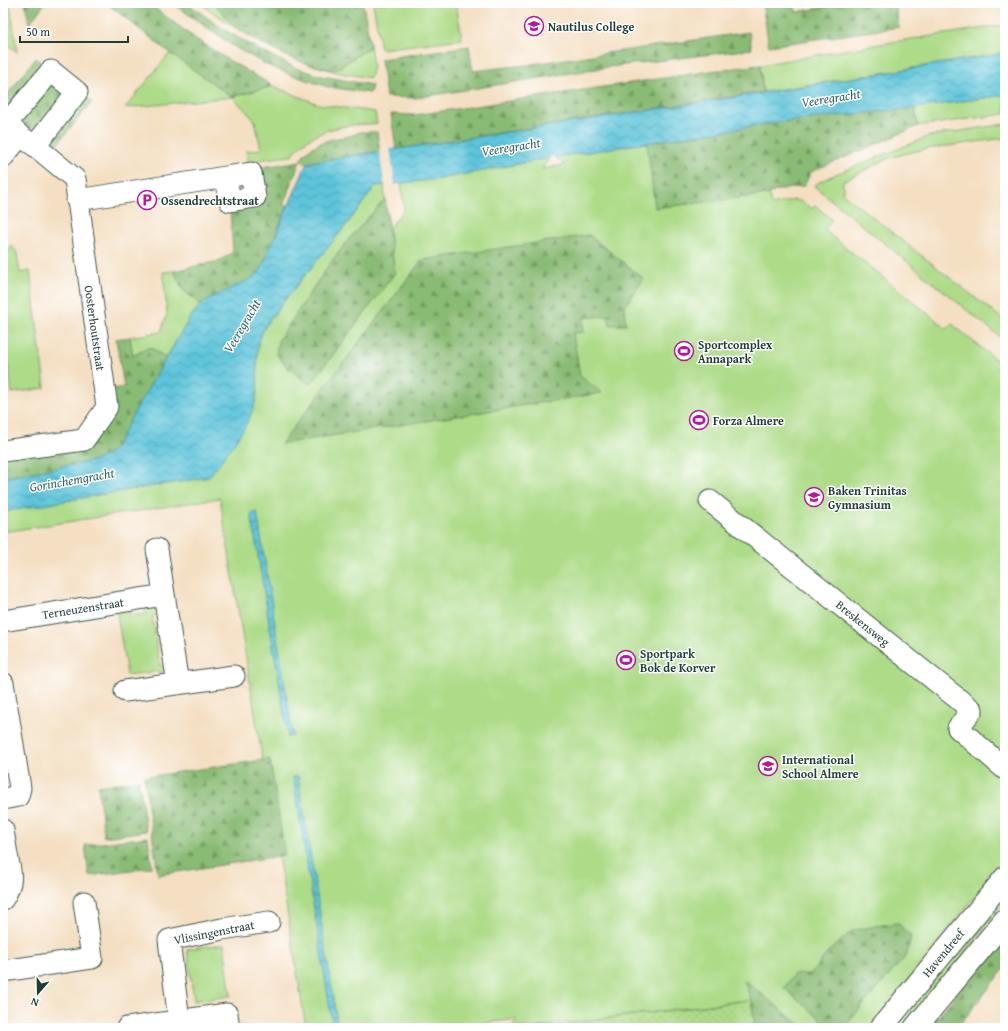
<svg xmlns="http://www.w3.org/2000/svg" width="1008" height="1031" viewBox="0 0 1008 1031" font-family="'Gentium Book Plus',serif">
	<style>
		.green { fill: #addb88; stroke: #668c5e }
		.forest { fill: url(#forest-firs); stroke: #547c54 }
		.garden { fill: url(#garden-dots); stroke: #668c5e }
		.water { fill: url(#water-waves); stroke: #3e8087 }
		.pier { fill: #f4dfc2 }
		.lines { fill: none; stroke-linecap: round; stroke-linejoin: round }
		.minor-casing { stroke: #3f5549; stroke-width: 23 }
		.major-casing { stroke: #3f5549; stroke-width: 24 }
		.minor { stroke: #fff; stroke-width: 21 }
		.major { stroke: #fff; stroke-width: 22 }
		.labels { text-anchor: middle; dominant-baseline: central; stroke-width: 3; stroke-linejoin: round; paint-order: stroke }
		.poi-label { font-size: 12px; font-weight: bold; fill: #1f3d34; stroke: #fff; text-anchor: start }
		.street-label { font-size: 12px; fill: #1f3d34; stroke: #fff }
		.water-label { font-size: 13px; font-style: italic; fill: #326666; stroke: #fff }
	</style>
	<defs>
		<pattern id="forest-firs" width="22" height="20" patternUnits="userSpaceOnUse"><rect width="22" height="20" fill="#8abb74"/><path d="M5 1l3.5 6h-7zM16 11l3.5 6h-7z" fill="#709960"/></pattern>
		<pattern id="garden-dots" width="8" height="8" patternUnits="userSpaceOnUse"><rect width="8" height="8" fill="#addb88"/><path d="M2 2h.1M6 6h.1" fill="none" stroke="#94bd76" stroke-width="1.8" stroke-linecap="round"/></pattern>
		<pattern id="water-waves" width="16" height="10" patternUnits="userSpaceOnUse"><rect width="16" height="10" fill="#5dc4da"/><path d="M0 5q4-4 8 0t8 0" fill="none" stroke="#4ca0b2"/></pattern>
	</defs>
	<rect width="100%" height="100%" fill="#fff"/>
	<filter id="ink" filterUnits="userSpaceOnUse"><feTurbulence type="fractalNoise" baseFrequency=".025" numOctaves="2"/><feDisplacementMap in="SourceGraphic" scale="8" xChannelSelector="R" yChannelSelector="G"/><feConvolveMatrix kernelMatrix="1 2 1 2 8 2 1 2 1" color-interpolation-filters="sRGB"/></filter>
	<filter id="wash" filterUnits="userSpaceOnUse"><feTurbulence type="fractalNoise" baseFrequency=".012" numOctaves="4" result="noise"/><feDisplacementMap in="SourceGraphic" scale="16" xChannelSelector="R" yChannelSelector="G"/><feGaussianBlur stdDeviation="0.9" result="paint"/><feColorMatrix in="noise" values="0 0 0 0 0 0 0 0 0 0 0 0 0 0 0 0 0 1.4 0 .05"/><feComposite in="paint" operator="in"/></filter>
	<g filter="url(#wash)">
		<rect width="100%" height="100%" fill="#f4dfc2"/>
		<path class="green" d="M3,3H10L17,52L3,41Z
			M200,3H213L224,14L234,27Z
			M373,3H456L462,39L381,49Z
			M1005,25V53L763,92L760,65L885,43Z
			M370,44L373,67L370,78L340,73L311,65L335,70L369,48Z
			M170,53L232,97L273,86L318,104L375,112L377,124C351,124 323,127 302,144C298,148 295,152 291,156L256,160L248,164L246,151L261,149L255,121L233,97L125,108Z
			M1005,95V114L918,126L915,108Z
			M1005,124V138L926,149L891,157L843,181V194L1005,321V341L814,186L819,182L836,174L930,136Z
			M760,137L771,205L794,200L800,201L813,209L815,205L832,220L824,230L947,329L952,324L1001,364L997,369L1005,376V858L871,1028H776L740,1001L530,1028H512L516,1019L449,1028H306L220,498L3,532V512L104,494L209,477L256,398L257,384V346L264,328L291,292L348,223L375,186L384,185L385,199L349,239L326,269L287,367L404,209L401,183L440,179L549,158L542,169L565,165L555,157L647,143L648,153Z
			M12,246L17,253L20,273L30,271L45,388L12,393L3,324V257Z
			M174,271L183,290L201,305L191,316L166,358L150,347L132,356L130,337L161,332L167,313L163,272Z
			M152,603L162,614L152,616L160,666L170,665L171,672L163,681L161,671L127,675L116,608L128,607L130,616L146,614L145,604Z
			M1005,887V902L917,1016L908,1028H894Z
			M224,944L231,996L194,1001L187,949Z"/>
		<path class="forest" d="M25,3H45L29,24Z
			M106,3H148L196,39L227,59L273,86L232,97L170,53Z
			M172,3H187L220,27L263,52L296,68L322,76L372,85L370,93L328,87L291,75L265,64L233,46Z
			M213,3H363L370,44L369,48L335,70L311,65L291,58L263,44L234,27L224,14Z
			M762,3H794L796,12L851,3H895L899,27L769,46Z
			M749,32L752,49L609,67L415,98L386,97L381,59L469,46L473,71L526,65Z
			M36,58L92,102L53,149L3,112V100Z
			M760,65L763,92L396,149L391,114L415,115L711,71Z
			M915,108L918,126L811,172L804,186L779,190L765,195L655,208L647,143L768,124H776V123L779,122Z
			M360,132H377L380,151L307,163L300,161L283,205H288L261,269L254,277L215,296L201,305L183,290L174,271L219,261L233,252L230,212L260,207L256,168L300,161C301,159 303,156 305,153C312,146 324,141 333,139C343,137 352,136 360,132Z
			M385,199L395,273L310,385L288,368L276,354L278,341L326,269L349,239Z
			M589,235L644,279L624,307L626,325H610L608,316L583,318L584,332L573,333L580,376L602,393L281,444L422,260Z
			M130,337L133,356L150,347L166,358L115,448L104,456L97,460L3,478V455L73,445L112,389L124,387L116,339Z
			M270,759L285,855L158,875L144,777Z
			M139,780L146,831L104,837L98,786Z
			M148,837L152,867L89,876L85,845Z
			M898,923L911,936L907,955L856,1013L844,1028H831L784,988L794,974H811L828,952L853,930L882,925Z
			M1005,934V968L957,1028H929Z
			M744,980L804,1028H755L751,1000Z"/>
		<path class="garden" d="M751,1000L755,1028H530H532Z"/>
		<path class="water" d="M1005,53V95L915,108L779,122L555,157L552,155L549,158L440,179L375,186C353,218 327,248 302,279C290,294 274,311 265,327C251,350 261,375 256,399C250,427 226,453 209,477L104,494L3,512V478L97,460L104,456L115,448L136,409L191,316L201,305L215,296L254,277L261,269L307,163L775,91Z
			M257,512L293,736L288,737L251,513Z
			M298,776L338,1028H333L293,777Z"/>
		<path class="pier" d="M390,148L395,186L385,187L379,149Z"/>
	</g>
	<g filter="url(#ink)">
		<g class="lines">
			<defs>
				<path id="minor" d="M3,120L20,136L35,146L75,179L107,407L84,440L3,451
					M7,123L51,71L77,92L35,146
					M3,157L20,136
					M77,200L226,177L251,173L255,197L230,201L226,177
					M710,501L972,710L958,728L1005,769
					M157,549L178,684
					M3,621L164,595
					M3,683L20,788L18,796L3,799
					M125,691L234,676
					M3,830C4,838 6,847 7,855C11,874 14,881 3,899
					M3,971L92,958L84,902
					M179,1021L169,940L222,929L269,922
					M127,1028L227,1014L229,1028"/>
				<path id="major" d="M881,1028L1005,878
					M915,1028L1005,920"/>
			</defs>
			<use href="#minor" class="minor-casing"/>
			<use href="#major" class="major-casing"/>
			<use href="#minor" class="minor"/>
			<use href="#major" class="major"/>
		</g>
	</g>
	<defs>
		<symbol id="school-ring" viewBox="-11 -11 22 22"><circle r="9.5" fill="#fff" stroke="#b5179e" stroke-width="1.5"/><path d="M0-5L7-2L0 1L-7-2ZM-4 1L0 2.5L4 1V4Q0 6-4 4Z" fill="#b5179e"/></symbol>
		<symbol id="parking-ring" viewBox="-11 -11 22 22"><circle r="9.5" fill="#fff" stroke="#b5179e" stroke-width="1.5"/><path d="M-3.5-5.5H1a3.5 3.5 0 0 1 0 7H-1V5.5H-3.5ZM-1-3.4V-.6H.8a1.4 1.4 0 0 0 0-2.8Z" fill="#b5179e"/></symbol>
		<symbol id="stadium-ring" viewBox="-11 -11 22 22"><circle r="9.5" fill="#fff" stroke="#b5179e" stroke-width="1.5"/><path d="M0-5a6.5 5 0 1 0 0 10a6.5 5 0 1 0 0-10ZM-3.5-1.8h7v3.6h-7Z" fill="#b5179e"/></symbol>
	</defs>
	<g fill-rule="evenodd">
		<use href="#school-ring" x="523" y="15" width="22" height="22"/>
		<use href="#parking-ring" x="136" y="189" width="22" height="22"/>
		<use href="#stadium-ring" x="673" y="340" width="22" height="22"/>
		<use href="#stadium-ring" x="688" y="409" width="22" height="22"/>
		<use href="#school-ring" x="803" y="486" width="22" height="22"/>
		<use href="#stadium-ring" x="615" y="649" width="22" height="22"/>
		<use href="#school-ring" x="757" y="755" width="22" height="22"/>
	</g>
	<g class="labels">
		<g class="poi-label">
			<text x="548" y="26">Nautilus College</text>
			<text x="161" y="200">Ossendrechtstraat</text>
			<text x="698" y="344">Sportcomplex<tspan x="698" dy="14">Annapark</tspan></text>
			<text x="713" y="420">Forza Almere</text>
			<text x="828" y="490">Baken Trinitas<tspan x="828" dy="14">Gymnasium</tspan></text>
			<text x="640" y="653">Sportpark<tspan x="640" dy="14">Bok de Korver</tspan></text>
			<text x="782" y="759">International<tspan x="782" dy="14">School Almere</tspan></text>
		</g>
		<g class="street-label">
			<text transform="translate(95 328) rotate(82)">Oosterhoutstraat</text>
			<text transform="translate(83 608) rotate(-9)">Terneuzenstraat</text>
			<text transform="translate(863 623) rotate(39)">Breskensweg</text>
			<text transform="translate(214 932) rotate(-11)">Vlissingenstraat</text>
			<text transform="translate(943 953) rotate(-50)">Havendreef</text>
		</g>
		<g class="water-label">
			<text transform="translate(831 98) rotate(-9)">Veeregracht</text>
			<text transform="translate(511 147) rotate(-9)">Veeregracht</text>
			<text transform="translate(242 326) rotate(-59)">Veeregracht</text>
			<text transform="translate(72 480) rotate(-10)">Gorinchemgracht</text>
		</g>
	</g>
	<rect width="1008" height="1031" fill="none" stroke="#fff" stroke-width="16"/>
	<g transform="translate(38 993) rotate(200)" stroke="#ffffff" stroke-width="3" paint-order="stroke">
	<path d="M0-3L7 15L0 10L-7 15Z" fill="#1f3d34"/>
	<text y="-6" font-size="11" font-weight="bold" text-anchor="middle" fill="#1f3d34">N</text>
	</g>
	<path d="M20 36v6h108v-6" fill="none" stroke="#1f3d34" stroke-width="2"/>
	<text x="26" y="36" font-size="12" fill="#1f3d34" stroke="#ffffff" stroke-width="3" paint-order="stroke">50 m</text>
</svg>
